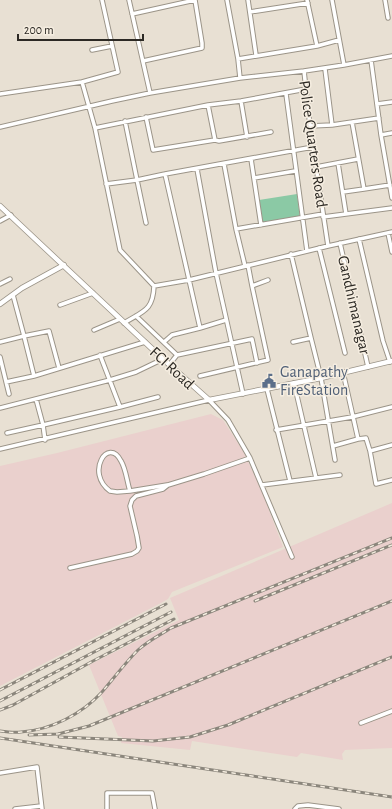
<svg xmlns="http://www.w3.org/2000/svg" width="392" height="809" viewBox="0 0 392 809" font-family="'Alegreya Sans',sans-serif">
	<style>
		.industrial { fill: #ead0cd }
		.green { fill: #8bc9a5 }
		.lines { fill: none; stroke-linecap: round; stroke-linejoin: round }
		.street-casing { stroke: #9b9488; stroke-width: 5.5 }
		.secondary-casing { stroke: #9b9488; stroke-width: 6 }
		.street { stroke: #fff; stroke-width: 3.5 }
		.secondary { stroke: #fff; stroke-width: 4.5 }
		.rail-casing { stroke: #8b867c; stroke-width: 3 }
		.rail { stroke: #f5ede0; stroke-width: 1.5; stroke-dasharray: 4.5; stroke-linecap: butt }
		.labels { text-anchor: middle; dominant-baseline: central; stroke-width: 3; stroke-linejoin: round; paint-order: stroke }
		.street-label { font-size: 16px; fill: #2c2924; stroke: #f5ede0 }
		.service-label { font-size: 16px; fill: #4e5e75; stroke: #f5ede0; text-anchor: start }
	</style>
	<rect width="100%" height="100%" fill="#e8e0d3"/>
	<path class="industrial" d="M211,414L223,420L243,451L261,489L283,547L172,592L168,599L161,603L0,686V466L57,453Z
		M392,503V748L345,750L342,754L343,760L301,753L297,757L192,741L190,750L121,743L122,737L118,736L89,665L179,620L170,598Z"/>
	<path class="green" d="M297,194L300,217L262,223L259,200Z"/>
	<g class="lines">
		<defs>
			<path id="street" d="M129,0L150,93
				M227,0L238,59L240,78L304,71L310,126L328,246L392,232
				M248,0L256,55
				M385,0L388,18
				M250,12L308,3
				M132,14L195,0L202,43V48L143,61
				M317,46L339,40
				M92,50L112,46
				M238,59L317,46L307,0
				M371,60L381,135
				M344,65L392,56
				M325,69L332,125L379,118
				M304,71L344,65L332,0
				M82,82L118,72L102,0
				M306,89L241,101L208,105L95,128L120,250L154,286L189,280L328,246
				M0,94L82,82L95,128
				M286,94L307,251
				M241,101L247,137
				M377,104L392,102
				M208,105L215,140
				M146,117L153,150L215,140L219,141L271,132
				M125,121L137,180L165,174
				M352,122L364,189L390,185
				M310,126L332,125
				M0,127L112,101L150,93L240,78
				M392,133L381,135L392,198
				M251,159L261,225
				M338,163L346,214
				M224,164L236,229L245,266
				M316,167L358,159
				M197,169L216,273L243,394
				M254,178L295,171
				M106,184L137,180L146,223
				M343,192L364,189
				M323,217L392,208
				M0,221L11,215
				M236,229L323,214
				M388,233L392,252
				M359,239L383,341L390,362
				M340,243L368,367
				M319,248L345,353
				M291,254L311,338
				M248,265L252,286
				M0,284L10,279
				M60,305L93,293
				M136,316L177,355L252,339L257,363
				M226,320L200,328L165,174L313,147
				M124,323C143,311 153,311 154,286
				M94,330L120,319
				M0,342L24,336L13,295
				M164,342L172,335L200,328
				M293,342L311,338L321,378L335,460
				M100,355L120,407L158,397
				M0,357L9,394
				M169,365L177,355
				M34,376L24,336L49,331L59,368
				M200,376L268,360L252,286L268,280
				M6,382L34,376L145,342
				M294,383L316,478
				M267,389L290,481
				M36,399L43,425L120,407
				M0,408L110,380L136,372L163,359
				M276,430L352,417L392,407
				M7,433L43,425L45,440
				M358,439L366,438L370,451
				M392,445L370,451L376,484L392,480
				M333,446L358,439L343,372
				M0,449L209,400L228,420L250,458L292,557
				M262,485L340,475
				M130,491C127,482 126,469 121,461C108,436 85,473 110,491L117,492L130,491L167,485
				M70,568L132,554L137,551L139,548L137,536L130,506L132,500L136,496L163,489L168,485L204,474L250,458
				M361,723L392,711
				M0,773L37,767L42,809
				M15,809L41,806
				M107,809V793H152L155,809
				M295,809L298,806L308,805L339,809"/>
			<path id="secondary" d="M0,206L163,359L209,400L321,378L392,361
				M0,304L22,288L64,265"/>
		</defs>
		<use href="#street" class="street-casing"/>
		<use href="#secondary" class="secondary-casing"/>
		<use href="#street" class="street"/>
		<use href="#secondary" class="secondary"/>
		<defs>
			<path id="rail" d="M255,601L392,545
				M0,690L166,604
				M0,701L171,612
				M0,710L13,705L93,661L174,619
				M0,731C7,732 14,733 21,732C51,730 82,714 102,692C114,678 125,663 138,650C148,641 160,635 171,628L392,538
				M29,735L58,734L89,726L392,601
				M59,737L153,741L190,737L228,725L392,657
				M0,738L392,797"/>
		</defs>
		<use href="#rail" class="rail-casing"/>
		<use href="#rail" class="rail"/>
	</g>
	<defs>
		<symbol id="civic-bare" viewBox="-9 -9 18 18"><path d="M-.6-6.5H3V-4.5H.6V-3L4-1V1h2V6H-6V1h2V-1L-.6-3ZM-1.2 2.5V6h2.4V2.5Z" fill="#5c6f8a" stroke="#f5ede0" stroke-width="2.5" paint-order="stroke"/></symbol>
	</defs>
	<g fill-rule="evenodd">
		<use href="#civic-bare" x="259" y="371" width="20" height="20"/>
	</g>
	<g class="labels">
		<g class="street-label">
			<text transform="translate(313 144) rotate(82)">Police Quarters Road</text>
			<text transform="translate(354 305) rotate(77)">Gandhimanagar</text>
			<text transform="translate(172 368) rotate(43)">FCI Road</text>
		</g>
		<g class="service-label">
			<text x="280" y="372">Ganapathy<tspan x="280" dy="18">FireStation</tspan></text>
		</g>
	</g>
	<path d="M18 34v6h125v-6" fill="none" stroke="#2c2924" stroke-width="2"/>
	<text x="24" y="34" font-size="12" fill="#2c2924" stroke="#f5ede0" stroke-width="3" paint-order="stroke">200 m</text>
</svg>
